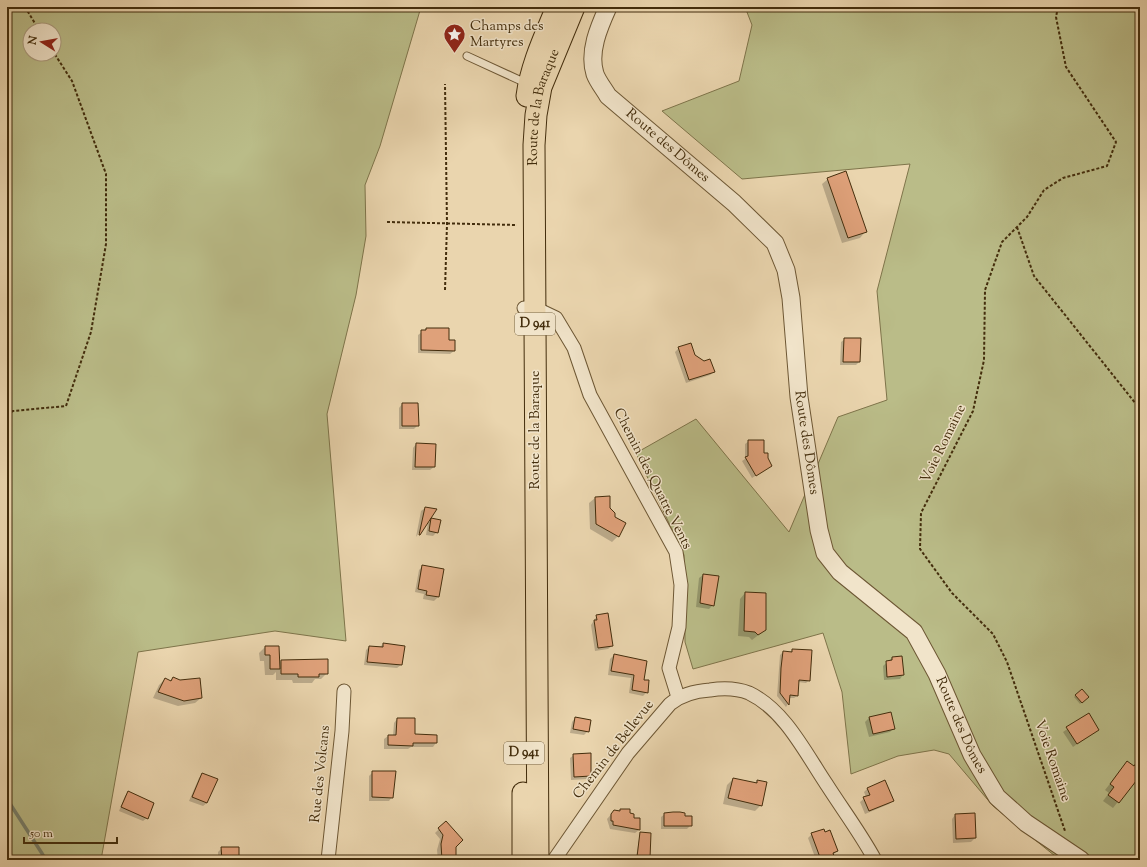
<svg xmlns="http://www.w3.org/2000/svg" width="1147" height="867" viewBox="0 0 1147 867" font-family="'Sorts Mill Goudy',serif">
	<style>
		.green { fill: #babc88; stroke: #7e744a; fill-rule: evenodd }
		.shadow { fill: #0003 }
		.lines { fill: none; stroke-linecap: round; stroke-linejoin: round }
		.stream { stroke: #76806d; stroke-width: 3.5 }
		.building { fill: #dfa17a; stroke: #432d0c }
		.service-casing { stroke: #6d5734; stroke-width: 9 }
		.minor-casing { stroke: #6d5734; stroke-width: 15 }
		.tertiary-casing { stroke: #6d5734; stroke-width: 19 }
		.primary-casing { stroke: #432d0c; stroke-width: 23 }
		.path { stroke: #432d0c; stroke-width: 2; stroke-dasharray: 3 2; stroke-linecap: butt }
		.service { stroke: #f1e4ca; stroke-width: 7 }
		.minor { stroke: #f1e4ca; stroke-width: 13 }
		.tertiary { stroke: #f1e4ca; stroke-width: 17 }
		.primary { stroke: #ead5ae; stroke-width: 21 }
		.labels { text-anchor: middle; dominant-baseline: central; stroke-width: 3; stroke-linejoin: round; paint-order: stroke }
		.shield { fill: #f1e4ca; stroke: #776445; stroke-width: 1 }
		.shield-label { font-size: 13px; font-weight: bold; fill: #432d0c }
		.poi-label { font-size: 14px; fill: #432d0c; stroke: #f1e4ca; text-anchor: start }
		.street-label { font-size: 14px; fill: #432d0c; stroke: #f1e4ca }
	</style>
	<rect width="100%" height="100%" fill="#ead5ae"/>
	<filter id="stains"><feTurbulence type="fractalNoise" baseFrequency=".005" numOctaves="4"/><feColorMatrix values="0 0 0 0 .2 0 0 0 0 .09 0 0 0 0 .02 0 0 0 .5 -.17"/></filter>
	<radialGradient id="worn" r=".72"><stop offset=".6" stop-color="#630" stop-opacity="0"/><stop offset="1" stop-color="#630" stop-opacity=".3"/></radialGradient>
	<path class="green" d="M7,7H421L380,146L365,185L366,236L356,295L327,414L346,641L275,631L138,652L101,860H7ZM30,30H54V54H30Z
		M745,7H1140V860H1060L993,806L949,754L934,750L898,756L851,774L842,692L823,633L693,669L685,642L684,555L636,453L696,419L789,532L838,417L887,400L877,291L910,164L742,179L662,111L739,81L752,25Z"/>
	<path class="shadow" d="M828,179L865,232L860,238L842,243L822,184Z
		M426,329L448,341L454,351L450,354L418,353V335Z
		M845,339L859,362L856,365H840L841,342Z
		M679,348L714,372L710,375L686,383L675,352Z
		M402,404L418,425L414,429H399V408Z
		M749,441L763,454L771,466L752,478L742,461L745,459V444Z
		M416,444L434,467L430,470H412L413,448Z
		M595,498L618,536L612,542L590,529L589,503Z
		M425,508L435,509L416,537L421,511Z
		M432,519L437,532L433,536L426,535L428,523Z
		M423,566L443,570L438,597L434,601L423,599L424,594L415,592L419,570Z
		M703,575L713,605L709,609L696,607L699,578Z
		M745,593L765,630L752,640L749,637L738,636L740,599Z
		M597,616L612,646L608,649L595,651L591,625Z
		M383,644L401,665L397,668L364,665L366,650L369,647H380Z
		M265,647L278,663L281,661L327,673L321,679H315L312,683H293L292,680H276V672L273,675H265L264,661H260L259,653Z
		M792,650L809,680L806,683L798,682L797,696L794,698H788V704L786,707L777,696L780,655L783,652L789,653Z
		M614,655L643,680L647,692L643,696L629,693L631,678L608,675L610,659Z
		M892,658L903,675L900,679L884,680L883,666Z
		M173,678L180,681L201,698L195,703L178,706L153,698L159,685L165,679L170,681Z
		M1082,690L1088,697L1080,704L1074,697Z
		M890,713L894,728L890,732L869,737L865,722L869,718Z
		M1089,714L1098,729L1073,747L1063,732Z
		M575,718L588,731L584,735L570,733L572,722Z
		M397,719L414,735L436,743L433,747H411L408,749H384V739L388,736H393L394,723Z
		M574,755L590,776L587,779L571,780L570,758Z
		M1140,757V782L1136,779L1113,808L1103,801L1109,793L1105,790L1127,762L1133,767Z
		M373,772L392,797L389,801H369V776Z
		M202,774L207,803L203,806L189,801L199,778Z
		M733,779L755,783L757,781L761,805L755,811L723,804L727,785Z
		M867,789L892,801L889,804L865,814L860,802L866,797L864,792Z
		M128,792L147,818L143,821L119,811L125,796Z
		M629,810V814L639,830L635,833L610,829L607,819L614,811Z
		M665,814L691,825L687,829H661V817Z
		M955,815L975,838L971,842L953,843L952,819Z
		M446,822L455,846V860H438L437,850L440,839L435,833Z
		M640,833L650,834L649,858L648,859L636,858Z
		M812,834L837,851L829,859L816,860L808,838Z
		M222,848L238,860H218V852Z"/>
	<g class="lines">
		<path class="stream" d="M7,799L43,855"/>
	</g>
	<path class="building" d="M846,171L867,232L848,238L827,178Z
		M426,328H449V340H455V351L421,350V330H426Z
		M844,338H861L860,362H843Z
		M691,343L695,355L704,361L710,359L715,372L689,380L678,347Z
		M402,403H418L419,426H402Z
		M748,440H764V453H768V458L772,466L756,476L745,457L748,456Z
		M416,443L436,444L435,467H415Z
		M610,496V508L615,513V517L626,523L619,537L596,524L595,497Z
		M425,507L437,509L420,535H419Z
		M431,518L441,520L438,533L429,531Z
		M422,565L444,569L439,597L426,595L427,591L418,589Z
		M703,574L719,576L714,606L700,603Z
		M745,592L766,593V630L758,635L755,632L744,631Z
		M608,613L613,646L598,648L594,620H597L596,615Z
		M383,643L405,646L402,665L367,662L369,646L383,647Z
		M265,646H279L280,669H270V655H265Z
		M792,649L812,650L810,681L799,680L798,696L790,695L789,705L780,693L781,668L783,651L792,652Z
		M614,654L647,661L644,680H649L648,693L632,690L634,675L611,671Z
		M902,656L904,675L887,677L886,661L892,660V657Z
		M328,659V674H319V677H298V674H281V660Z
		M173,677L180,680L200,678L202,698L184,701L158,692L165,678L171,681Z
		M1082,689L1089,697L1082,703L1075,695Z
		M891,712L895,729L873,734L869,717Z
		M1089,713L1099,730L1077,744L1066,727Z
		M575,717L591,720L589,732L573,729Z
		M397,718H415V734L437,735V743H413V746L388,745V735H396Z
		M591,753V776L574,777L573,754Z
		M1140,758V776L1119,803L1108,795L1114,787L1110,784L1127,761L1134,766Z
		M372,771H396L393,798L372,797Z
		M202,773L218,779L207,803L192,797Z
		M733,778L757,783V780L767,782L762,806L728,798Z
		M885,780L894,801L869,811L863,797L870,795L867,788Z
		M128,791L154,803L148,819L121,807Z
		M620,809H630V813L634,814V818H640V830L613,825V821H611V814L614,810L620,811Z
		M673,812H680L685,813V816H692V826H664V813Z
		M975,813L976,838L956,839L955,814Z
		M446,821L463,840L456,847V860H442L441,844L443,835L438,828Z
		M824,829L825,832L830,830L838,851L833,853L834,856L821,860L811,833Z
		M640,832L651,833L650,858L637,857Z
		M221,847H239V860H222Z"/>
	<g class="lines">
		<defs>
			<path id="service" d="M467,56L528,84"/>
			<path id="minor" d="M524,308H535L556,318L574,348L590,395L676,552L681,585L679,627L669,668L678,697
				M328,860L342,731L344,691
				M554,860L628,753L670,704C682,694 695,691 710,690C723,688 736,688 749,693C785,710 806,754 827,785C843,810 861,834 875,860"/>
			<g id="tertiary">
				<path id="s1" d="M608,7C599,27 588,52 595,74C598,82 604,89 608,96L734,203L775,243L786,270L791,298L799,397L819,530L825,553L840,572L914,632L937,674L972,755L997,797L1026,823L1081,860"/>
			</g>
			<g id="primary">
				<path d="M527,96C531,65 545,36 557,7"/>
				<path d="M523,860V793"/>
				<path id="s2" d="M538,860L534,145L536,115L541,87L574,7"/>
			</g>
		</defs>
		<use href="#service" class="service-casing"/>
		<use href="#minor" class="minor-casing"/>
		<use href="#tertiary" class="tertiary-casing"/>
		<use href="#primary" class="primary-casing"/>
		<path class="path" d="M25,7L39,30
			M1058,7L1056,17L1066,67L1116,142L1107,166L1063,178L1044,190L1027,217L1002,242L985,290L984,360L973,411L921,513L920,549L952,593L993,634L1007,662L1065,831
			M387,222L517,225
			M1017,227L1034,276L1140,409
			M445,290L447,224L445,84
			M7,414L13,411L66,406L91,332L106,244V174L72,81L54,53"/>
		<use href="#service" class="service"/>
		<use href="#minor" class="minor"/>
		<use href="#tertiary" class="tertiary"/>
		<use href="#primary" class="primary"/>
	</g>
	<defs>
		<symbol id="sight-pin" viewBox="-11 -11 22 30"><path d="M0 17L-7.5 6A9.5 9.5 0 1 1 7.5 6Z" fill="#8f2418" stroke="#f1e4ca"/><path d="M0-6L1.8-2.2L6-1.7L2.9 1.2L3.7 5.4L0 3.3L-3.7 5.4L-2.9 1.2L-6-1.7L-1.8-2.2Z" fill="#fff"/></symbol>
	</defs>
	<g fill-rule="evenodd">
		<use href="#sight-pin" x="442" y="22" width="25" height="34"/>
	</g>
	<g class="labels">
		<g class="shield">
			<rect x="515" y="313" width="40" height="22" rx="3"/>
			<rect x="504" y="742" width="40" height="22" rx="3"/>
		</g>
		<g class="shield-label">
			<text x="535" y="324">D 941</text>
			<text x="524" y="753">D 941</text>
		</g>
		<g class="poi-label">
			<text x="470" y="27">Champs des<tspan x="470" dy="16">Martyres</tspan></text>
		</g>
		<g class="street-label">
			<text stroke="none"><textPath href="#s2" startOffset="754">Route de la Baraque</textPath></text>
			<text stroke="none"><textPath href="#s1" startOffset="173">Route des Dômes</textPath></text>
			<text transform="translate(536 430) rotate(-90)">Route de la Baraque</text>
			<text stroke="none"><textPath href="#s1" startOffset="521">Route des Dômes</textPath></text>
			<text transform="translate(944 444) rotate(-64)">Voie Romaine</text>
			<text transform="translate(652 479) rotate(63)">Chemin des Quatre Vents</text>
			<text stroke="none"><textPath href="#s1" startOffset="857">Route des Dômes</textPath></text>
			<text transform="translate(614 750) rotate(-52)">Chemin de Bellevue</text>
			<text transform="translate(1052 761) rotate(71)">Voie Romaine</text>
			<text transform="translate(321 774) rotate(-84)">Rue des Volcans</text>
		</g>
	</g>
	<rect width="1147" height="867" fill="none" stroke="#ead5ae" stroke-width="24"/>
	<rect x="8" y="8" width="1131" height="851" fill="none" stroke="#432d0c" stroke-width="2"/>
	<rect x="12" y="12" width="1123" height="843" fill="none" stroke="#432d0c"/>
	<g transform="translate(42 42) rotate(281)"><circle r="19" fill="#f1e4ca" stroke="#ab9b7e"/>
	<path d="M0-3L7 15L0 10L-7 15Z" fill="#8f2418"/>
	<text y="-6" font-size="11" font-weight="bold" text-anchor="middle" fill="#432d0c">N</text>
	</g>
	<path d="M24 837v6h93v-6" fill="none" stroke="#432d0c" stroke-width="2"/>
	<text x="30" y="837" font-size="12" fill="#432d0c" stroke="#f1e4ca" stroke-width="3" paint-order="stroke">50 m</text>
	<rect width="100%" height="100%" filter="url(#stains)"/>
	<rect width="100%" height="100%" fill="url(#worn)"/>
</svg>
